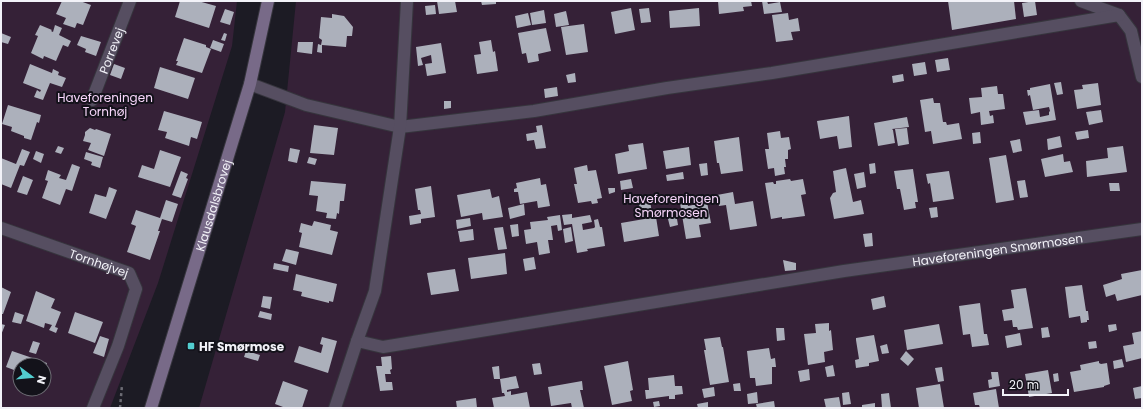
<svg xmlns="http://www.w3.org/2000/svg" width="1143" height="409" viewBox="0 0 1143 409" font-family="Poppins,sans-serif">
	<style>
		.green { fill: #352137; fill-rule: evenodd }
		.building { fill: #acb0bb }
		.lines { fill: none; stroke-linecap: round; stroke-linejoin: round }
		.lane-casing { stroke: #36353d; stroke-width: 14 }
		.secondary-casing { stroke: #36353d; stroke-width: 14 }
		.path { stroke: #6c6c74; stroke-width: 2.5; stroke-dasharray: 3 3; stroke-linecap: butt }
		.lane { stroke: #564e61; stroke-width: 12 }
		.secondary { stroke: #786a88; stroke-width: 12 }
		.poi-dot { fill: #52cdcf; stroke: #13121a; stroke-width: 1.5 }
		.labels { text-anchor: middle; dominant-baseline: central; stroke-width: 4; stroke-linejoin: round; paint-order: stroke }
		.street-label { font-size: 12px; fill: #f2f2f8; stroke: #13121a }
		.park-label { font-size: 12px; fill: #f8d6fb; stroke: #13121a }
		.poi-label { font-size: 12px; font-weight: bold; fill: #f2f2f8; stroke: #13121a; text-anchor: start }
	</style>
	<rect width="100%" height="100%" fill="#1c1b24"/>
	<path class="green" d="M1,1H237L232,46L158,283L110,408H1ZM20,365H44V389H20Z
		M296,1H1142V408H199L285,112Z"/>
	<path class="building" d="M62,1H80L91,5L83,25L77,23L75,28L63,24L66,18L56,14Z
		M180,1H198L216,6L209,28L175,17Z
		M437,1H455L457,12L439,14Z
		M481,1H496V4L482,5Z
		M718,1H751L752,6L743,7L744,11L719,14Z
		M762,1H767L768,4L780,2L782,12L764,14Z
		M948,1H1014L1016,19L952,30Z
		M1035,1L1037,15L1024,17L1022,3Z
		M435,5L436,14L426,15L425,6Z
		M631,8L635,30L615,34L611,12Z
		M649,8L651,22L641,23L639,9Z
		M699,8L700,26L670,28L669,11Z
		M225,9L234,12L230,25L220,22Z
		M544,10L546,23L532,25L530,13Z
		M566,11L569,25L556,27L554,14Z
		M528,13L531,25L517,28L515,16Z
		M788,13L789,20L798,18L800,31L791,32L793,40L776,42L772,15Z
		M332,14L344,16L353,27L352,36H347L346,47L322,45V53L317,52L318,44L321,45L322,40L319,38L321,17L332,18Z
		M584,24L588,52L566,55L561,27Z
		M40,25L52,30L51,31L53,32L55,25L62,28L59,35L71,41L68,47L63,45L56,61L44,56L43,59L31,53L38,36L35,35Z
		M546,28L551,51L538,54L539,61L528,63L526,53L522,54L518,33Z
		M1,33L11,37L8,44L1,42Z
		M224,33L227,34L225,41L221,40Z
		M81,36L101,42L96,56L85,52L86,49L77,45Z
		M184,38L206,45V47L211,49L202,73L176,65L178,61H176Z
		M213,40L224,44L221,52L210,48Z
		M491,40L493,52L495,51L498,71L477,74L474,55L481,54L479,42Z
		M298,42H313L312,54L297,52Z
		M441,43L446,73L427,76L425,64L432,63L431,55L421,58L423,65L418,66L416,47Z
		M948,58L950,70L937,72L935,60Z
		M925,62L927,74L914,76L912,64Z
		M30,64L52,73L53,69L59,72L58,75L66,78L62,87L50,83L43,100L34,97L37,90L40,92L41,90L23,83Z
		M114,64L125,68L121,79L110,75Z
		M160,67L195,78L188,99L154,88Z
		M575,73L576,82L568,83L566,75Z
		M903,74L904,81L893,83L892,76Z
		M1061,82L1063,94L1057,95L1054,83Z
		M1098,83L1101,105L1077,109L1074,90L1083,89L1082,85Z
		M1050,84L1056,120L1026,125L1023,112L1039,110L1040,117L1049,115V112L1050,111L1049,107L1033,110L1030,95L1028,96L1027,90H1030V88Z
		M997,86L998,94H1003L1005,109L989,111L990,116L993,115L994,123L981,125L980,112L971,114L969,98L982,97L981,88Z
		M557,87L558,96L545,98L544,89Z
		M70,95L78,97L76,103L68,100Z
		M933,98L934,103H940L943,122H946L947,125L959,123L962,139L933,144L931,131L925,132L920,100Z
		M444,101H451V108L444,109Z
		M8,105L41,115L39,123L37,122L31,140L24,138V136L11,131L12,127L2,124Z
		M1101,110L1103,122L1089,125L1086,112Z
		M164,111L202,122L197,139L191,137L189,146L165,138L167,132L158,130Z
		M849,116L852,147L839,149L837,136L820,139L817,121Z
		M907,117L909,127L892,129L893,130L895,143L878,146L874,123Z
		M314,125L338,128L334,155L310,153Z
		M542,125L546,148L536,149L534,140L527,141L526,134L537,132L536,126Z
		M90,128L95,130L96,129L111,134L104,156L88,150L91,143L83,141L85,135V132Z
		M907,128L909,144L898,146L895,129Z
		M1088,130L1089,138L1077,140L1075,132Z
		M780,131L781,138L789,137L791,149L788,150V159H785L786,167H784L785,174L775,176L774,168L768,169L765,149H769L767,133Z
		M980,132L981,143L973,144L972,133Z
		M1060,136L1062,147L1048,150L1047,139Z
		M739,137L743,171L721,174L719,163H717L714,141Z
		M1020,139L1022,151L1013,153L1010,141Z
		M643,143L647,169L618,174L615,154L629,151L628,145Z
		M58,146L64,148L61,154L55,152Z
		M1123,146L1127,172L1087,177L1086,161L1108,158L1107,148Z
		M689,147L691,165L666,169L663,151Z
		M290,148L300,150L297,163L288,161Z
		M22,149L30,152L24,166L20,165L11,188L1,184V158L16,164Z
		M160,150L181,157L170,187L138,177L142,165L154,169Z
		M36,151L44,154L41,163L33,159Z
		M86,152L103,157L100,168L91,165L92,162L84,159Z
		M1063,154L1064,162L1070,161L1073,172L1045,177L1041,159Z
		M1006,155L1014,200L996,203L989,158Z
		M309,157L317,159L315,165L307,163Z
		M707,163L708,175L701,176L699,164Z
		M875,163L876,173L870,174L869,164Z
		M72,164L80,167L72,191L66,189L60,205L42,198L48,181L45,180L48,170L61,175L59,178L66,180Z
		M587,165L588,171L596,170L602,198L597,199L598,203L592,204L591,201L578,203L574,184H577L574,168Z
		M846,168L853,202L861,200L864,214L834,219L830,198L833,193L836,192L833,171Z
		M913,169L918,202H915L916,208L904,210L900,189H897L894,171Z
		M181,171L188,174L186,178L188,179L181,198L172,195Z
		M949,171L954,199L933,202L930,183L928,184L926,174Z
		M683,172L684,179L667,181L666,175Z
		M864,172L866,187L857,189L854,174Z
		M23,176L33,180L27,195L17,192Z
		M540,178L541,185L546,184L550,206L538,208L537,201L520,204L518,192H514V189L517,188L516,183Z
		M631,179L633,188L621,190L620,181Z
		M790,179L791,181L803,179L806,194L801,195L805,216L782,219V217L771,219L765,183L773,182L774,184H776V181Z
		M1025,180L1028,197L1020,198L1017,181Z
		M311,181L346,184L344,201H340L339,214L337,213L336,219L326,218L327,213L316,211L318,196L309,195Z
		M1109,183H1119L1120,191H1110Z
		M431,186L435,217L421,219V223L410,225L409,216L421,214L420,210H418L415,189Z
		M109,187L117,190L106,219L89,213L95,194L106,197Z
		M608,188H615V192L609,194Z
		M490,189L492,198L499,196L503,217L483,220L482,213L461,217L457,195Z
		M733,192L735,204L753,201L757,226L730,230L726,205L719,206L717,195Z
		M686,196L688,206L707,202L711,223L699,225L701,237L686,239L679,197Z
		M166,200L178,204L172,222L162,219L158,231H160L150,260L127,252L136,226L131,224L136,210L160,218Z
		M650,201L652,213L640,215L639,203Z
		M524,204L525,215L510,219L508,208Z
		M937,207L938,217L931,218L929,208Z
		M676,213L678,225L670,227L667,215Z
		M572,214V218L590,215L592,222L582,224L583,230L594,228L595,227L594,220L598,219L600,227H602L605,246L587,249L588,251L577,253L572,224L564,225L562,215Z
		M560,215L562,230L558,231L557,225L551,226L553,240H548L550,253L539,255L537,242L526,244L524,230L531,229L530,222L548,220L547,217Z
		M656,217L659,236L624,242L621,223Z
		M470,218L471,226L457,229L456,220Z
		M314,221L331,225L330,230L338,232L332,255L299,247L302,233L299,232L301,223L312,226Z
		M518,224L519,236L512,237L510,225Z
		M503,227L507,249L498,250L494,228Z
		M571,227L573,241L565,243L563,229Z
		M473,229L474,240L460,242L458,231Z
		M872,233L873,246L865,247L863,234Z
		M286,249L299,252L296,265L282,261Z
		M505,253L507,274L471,279L468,258Z
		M534,257L536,269L525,271L523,259Z
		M783,260L796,263V270L785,271Z
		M274,263L289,266L288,272L273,269Z
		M455,269L459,291L431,295L427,273Z
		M1142,270V295L1117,301L1115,294L1106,297L1103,285L1122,279L1121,274Z
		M296,274L337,284L333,302L329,301V303L301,296L302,292L293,290Z
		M1082,285L1086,311H1088L1089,320H1087V322L1081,323L1080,316L1069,318L1065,287Z
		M1,287L11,292L3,314H1Z
		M1026,288L1033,328L1018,330L1017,327H1013L1012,320L1004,321L1002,310L1014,308L1011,290Z
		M36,291L55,299L51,308L61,312L55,327L58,328L56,333L49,330L52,325L45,323L44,328L26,321Z
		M263,296L272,297L270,309L261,307Z
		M884,296L886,307L873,310L871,299Z
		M980,303L984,334H987L989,345L972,347L970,334L963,335L959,306Z
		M260,311L272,314L271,320L258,317Z
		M15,312L24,315L21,324L12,322Z
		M75,312L103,322L95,343L68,333Z
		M829,323V331L831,330L833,350L824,352L825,362L808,365L804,334L816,333L815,324Z
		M1,324L5,325L1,335Z
		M939,324L943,344L907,350L904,330Z
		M1116,324L1117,330L1109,332L1108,325Z
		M1048,327L1050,337L1042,338L1041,328Z
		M776,328H784L785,340L777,341Z
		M1142,331V358L1126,362L1123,346L1134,344L1132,333Z
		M1020,333L1022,345L1007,348L1005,336Z
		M874,335L879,361L869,363V366L856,368L855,360L859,359L856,340V338Z
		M100,336L109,339L104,357L93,353Z
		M322,337L337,341L328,373L294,362L299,346L321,353L323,345L320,344Z
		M720,337L722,347H723L729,382L710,385L704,350H706L704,339Z
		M33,341L40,343L36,354L29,352Z
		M1096,341L1097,348L1089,349L1088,342Z
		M887,344L889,353L882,354L880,346Z
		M769,348L771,359L775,358L776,367H772V384L756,386L755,378H750L747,351Z
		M12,351L47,363L44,373V365H20V375L13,373L14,370L6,367Z
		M246,351L260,355L258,361L244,357Z
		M906,351L914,359L908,366L900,359Z
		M391,356L392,369L390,370L391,374H385L386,382H392L393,390L380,391L376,366H382L381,357Z
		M1122,359L1124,367L1114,369L1113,361Z
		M628,361L633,390L630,391L632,401L612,405L604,366Z
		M1099,361V363L1101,364L1107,363L1110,384L1104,386V387L1074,392L1070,372L1081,370L1080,365Z
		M540,363L542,374L534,375L532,364Z
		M833,365L835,376L827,377L825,367Z
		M499,366L500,379H494L492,367Z
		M942,367L944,381L938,382L935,368Z
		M809,369L810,380L800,382L798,371Z
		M1048,370L1052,393L1029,397L1025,374Z
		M991,372H998L1000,386L989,388L988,380L992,379Z
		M1058,373L1059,381L1054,382L1053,374Z
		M674,375L675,386H682L683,394L675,395V399H669V396L646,399L645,390H649L648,378Z
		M516,376L519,388L507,390V392L511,391V395L527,392L530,408H494L492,398L505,396L504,393H502L500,379Z
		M283,381L308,390L302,408H282L283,407L275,404Z
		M582,381L583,390H580L584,408H572L571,403L551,406L548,387Z
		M740,383L741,391H734L733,384Z
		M940,384L944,408H919L916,388Z
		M1142,386V398L1135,399L1133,388Z
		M714,387L715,396L704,398L702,389Z
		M996,389L999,408H980L979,405H975L973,393Z
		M757,392L758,403L748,404L747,394Z
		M849,392L851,404L843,405L842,393Z
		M889,393L891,408H882L881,394Z
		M839,397L841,408H826L824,399Z
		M476,398L477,408H457L456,401Z
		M659,401L660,406L654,407L653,402Z
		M774,401L775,408H757L756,404Z
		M708,402V408H698L697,404Z
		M875,403V408H862V405Z"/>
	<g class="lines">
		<defs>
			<g id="lane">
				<path d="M1081,1L1119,15L1131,31L1142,77"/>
				<path d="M250,84L306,105L400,127L534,111L667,88L772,73L1119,15"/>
				<path id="s1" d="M92,100L130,1"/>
				<path id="s2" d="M1,228L129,273L136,289L118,346L93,408"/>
				<path id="s3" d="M357,341L383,347L844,271L1142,229"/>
				<path d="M335,408L357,341L375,291L400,127L407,1"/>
			</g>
			<g id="secondary">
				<path id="s4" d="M151,408L250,84L268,1"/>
			</g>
		</defs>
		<use href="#lane" class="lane-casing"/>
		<use href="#secondary" class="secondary-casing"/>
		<path class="path" d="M120,408L122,385"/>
		<use href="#lane" class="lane"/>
		<use href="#secondary" class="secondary"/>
	</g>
	<rect class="poi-dot" x="187" y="342" width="8" height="8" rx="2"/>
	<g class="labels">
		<g class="street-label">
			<text stroke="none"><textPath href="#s1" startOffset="53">Porrevej</textPath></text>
			<text stroke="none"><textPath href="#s4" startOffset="212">Klausdalsbrovej</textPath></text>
			<text stroke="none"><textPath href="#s3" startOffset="649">Haveforeningen Smørmosen</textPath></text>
			<text stroke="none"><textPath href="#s2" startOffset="104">Tornhøjvej</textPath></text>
		</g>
		<g class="park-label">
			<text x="105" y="97">Haveforeningen<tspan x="105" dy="14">Tornhøj</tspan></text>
			<text x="671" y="198">Haveforeningen<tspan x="671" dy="14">Smørmosen</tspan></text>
		</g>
		<g class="poi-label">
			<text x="199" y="346">HF Smørmose</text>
		</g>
	</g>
	<rect width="1143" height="409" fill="none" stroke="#f2f2f8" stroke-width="4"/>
	<g transform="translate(32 377) rotate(106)"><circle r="19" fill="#13121a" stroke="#6c6c73"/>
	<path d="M0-3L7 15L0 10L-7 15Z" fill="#52cdcf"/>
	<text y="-6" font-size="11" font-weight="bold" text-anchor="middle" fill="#f2f2f8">N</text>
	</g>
	<path d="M1003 389v6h65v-6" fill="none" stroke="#f2f2f8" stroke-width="2"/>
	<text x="1009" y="389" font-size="12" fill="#f2f2f8" stroke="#13121a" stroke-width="3" paint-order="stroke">20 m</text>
</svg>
